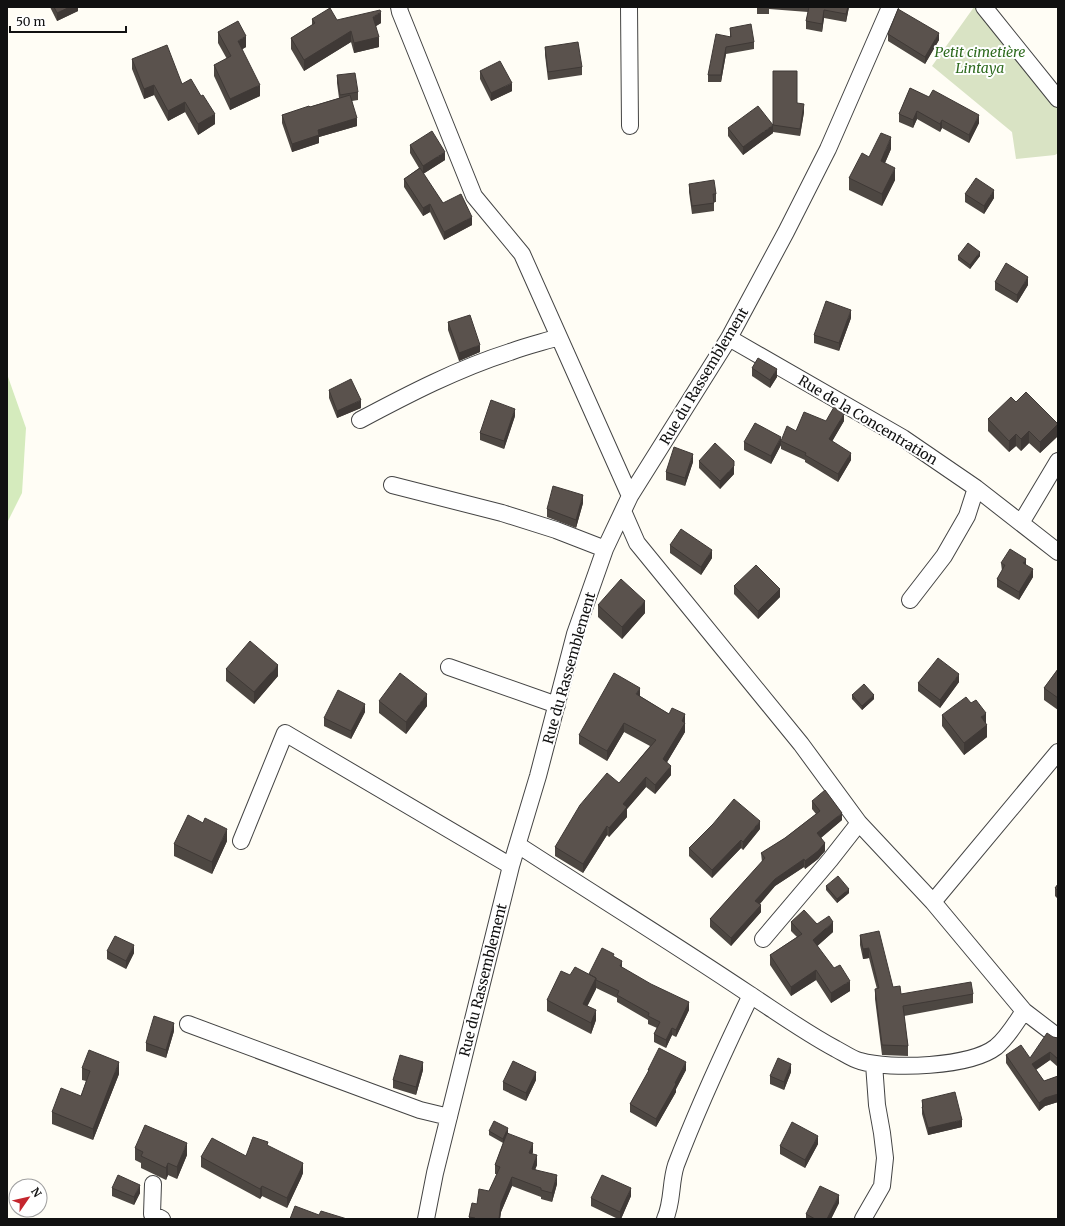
<svg xmlns="http://www.w3.org/2000/svg" width="1065" height="1226" viewBox="0 0 1065 1226" font-family="Merriweather,serif">
	<style>
		.green { fill: #d5ebbd }
		.cemetery { fill: #d9e3c4 }
		.lines { fill: none; stroke-linecap: round; stroke-linejoin: round }
		.minor-casing { stroke: #444; stroke-width: 18 }
		.minor { stroke: #fff; stroke-width: 16 }
		.wall { fill: #4d4742 }
		.shaded-wall { fill: #3f3936 }
		.building { fill: #5a524d; stroke: #3f3936 }
		.labels { text-anchor: middle; dominant-baseline: central; stroke-width: 4; stroke-linejoin: round; paint-order: stroke }
		.park-label { font-size: 14px; font-style: italic; fill: #2f6b1f; stroke: #fff }
		.street-label { font-size: 14px; fill: #111; stroke: #fff }
	</style>
	<rect width="100%" height="100%" fill="#fffdf5"/>
	<path class="green" d="M7,374L26,428L22,493L7,523Z"/>
	<path class="cemetery" d="M974,7H982L1058,100V153L1055,155L1016,159L1012,132L932,66Z"/>
	<g class="lines">
		<defs>
			<path id="minor" d="M399,7L400,12L474,196L522,254L630,496
				M629,7L630,126
				M984,7L1058,99
				M729,338L903,438L976,488L1058,552
				M360,420C407,395 459,368 510,352C526,346 543,342 559,337
				M392,485L502,513L556,530L605,549
				M623,511L637,543L801,744L859,823L933,902L1024,1011L1058,1037
				M1021,523L1058,461
				M910,600L944,556L967,516L976,488
				M449,667L557,705
				M241,841L285,733L511,866
				M518,845C595,895 673,943 749,994C778,1013 806,1033 836,1049C844,1053 852,1059 860,1061C891,1070 970,1067 996,1047C1008,1037 1015,1024 1024,1011
				M933,902L1058,752
				M763,939L830,860L859,823
				M188,1024L371,1092L420,1110L449,1117
				M153,1184L152,1214L162,1219
				M426,1219L435,1173L511,866L538,776L575,634L605,549L630,496L729,338L786,232L828,149L890,7
				M665,1219C673,1202 670,1183 676,1165C698,1107 724,1051 751,995
				M863,1219L882,1186L885,1158L882,1133L877,1105L874,1064"/>
		</defs>
		<use href="#minor" class="minor-casing"/>
		<use href="#minor" class="minor"/>
	</g>
	<path class="wall" d="M50,7H78V11L57,21Z
		M757,7H849L846,22L824,18L822,32L806,29V21L808,12L769,9V14H757Z
		M312,19L381,23L376,26L379,47L354,53L351,42L304,71L291,49V38L312,25Z
		M730,28L754,42V49L726,54L721,82H708V75L730,37Z
		M218,32L246,47L242,49L260,96L230,110L214,76V65L227,59L218,43Z
		M888,34L939,40L925,64L888,41Z
		M545,47L582,67V75L548,80L545,55Z
		M132,59L182,84L215,124L198,135L185,112L168,121L154,95L144,99L132,69Z
		M480,71L512,91L491,101L480,79Z
		M773,71L804,112L800,136L773,132Z
		M337,75L358,92V100L352,101L357,126L319,137V143L292,152L282,123V115L339,98L337,83Z
		M910,88L979,123L969,143L942,128L940,132L917,119L913,128L899,122V114Z
		M728,128L773,133L743,155L728,136Z
		M410,145L445,160L423,174L443,203L472,225L444,240L430,212L423,216L404,187V179L419,168L410,153Z
		M891,149L885,163L895,180L882,206L849,190V178L869,157Z
		M689,184L716,194V202H714V211L692,214L689,192Z
		M965,194L994,198L984,214L965,202Z
		M958,256H980L970,269L958,260Z
		M995,282L1028,285L1017,303L995,290Z
		M851,318L839,351L814,343V335Z
		M448,322L480,352L459,361L448,330Z
		M752,368L777,377L770,388L752,376Z
		M329,390L361,408L337,418L329,398Z
		M1016,402L1058,436L1040,453L1029,443L1021,451L1016,446L1009,452L988,431V419Z
		M515,416L504,449L480,440V433Z
		M826,421H844L832,441L851,460L838,482L805,462V460L781,449V441L796,431Z
		M744,442L781,445L771,464L744,450Z
		M699,461L734,474L720,489L699,468Z
		M693,462L685,486L666,480V472Z
		M583,503L576,528L547,517V509Z
		M670,545L712,558L701,575L670,553Z
		M1001,563L1033,577L1019,600L997,587V579L1002,571Z
		M734,586L780,597L758,619L734,594Z
		M598,605L645,613L622,639L598,617Z
		M226,669L278,676L254,704L226,681Z
		M1058,669V710L1044,700V688Z
		M959,682L940,708L918,691V683Z
		M852,695L874,699L862,710L852,699Z
		M640,696L685,724V732L667,762L671,775L655,794L646,787L627,809V817L609,837L607,835L583,873L555,856V847L619,783L650,746L624,732L607,761L579,744V735Z
		M379,701L427,706L406,734L379,713Z
		M365,712L351,739L324,726V718Z
		M942,715L986,724L987,737L964,755L942,726Z
		M812,801L842,820L821,838L825,851L818,859L805,869L804,867L775,886L760,904L761,912L731,946L710,927V919L762,862L761,853L785,838L816,814L812,809Z
		M760,829L743,850L741,848L712,878L689,856V848Z
		M227,841L212,874L174,856V844Z
		M1058,884V899L1055,896V888Z
		M826,886L849,893L837,903L826,890Z
		M791,922L817,924L833,932L817,946L850,991L831,1003L816,980L791,996L770,965V955L797,937L791,931Z
		M860,935L893,987L901,994H973V1003L904,1016L908,1046V1056L882,1055L875,999V989H877L869,958L863,959L860,945Z
		M107,951L134,953L126,969L107,959Z
		M614,957L622,967L689,1010L676,1037L672,1035L666,1048L654,1042V1034L657,1028L648,1024V1020L617,1002V998L596,988V989L587,1006L596,1020L591,1034L547,1011V1000L570,975L589,974Z
		M174,1031L166,1058L146,1051V1043Z
		M1053,1037L1058,1038V1067L1050,1060L1036,1070L1044,1081L1058,1076V1102L1045,1106L1039,1111L1006,1063V1055L1030,1058Z
		M82,1068L119,1074L93,1140L52,1124V1112L81,1096L86,1081L82,1080Z
		M423,1070L416,1095L393,1088V1080Z
		M648,1070H686L676,1089V1092L656,1127L630,1112V1104L648,1073Z
		M791,1072L784,1090L770,1084V1076Z
		M536,1080L526,1101L503,1090V1082Z
		M922,1100L962,1127L928,1135L922,1114Z
		M489,1131L508,1132V1133L533,1152L532,1154L537,1165L535,1169L557,1184L552,1202L541,1199V1197L512,1186L501,1212L500,1219H469V1217L477,1204L489,1191L497,1174H495V1165L503,1143L489,1135Z
		M818,1144L805,1168L780,1154V1146Z
		M268,1146L303,1173L301,1178L287,1208L262,1196L260,1199L201,1167V1157L246,1156Z
		M135,1148L187,1155L177,1179L168,1175L166,1180L141,1168V1163L135,1160Z
		M112,1188L140,1193L134,1205L112,1196Z
		M631,1196L621,1219H618L591,1206V1198Z
		M839,1203L831,1219H806V1214Z"/>
	<path class="shaded-wall" d="M70,7H78V11L57,21V13Z
		M848,7H849L846,22V14Z
		M824,10V18L822,32V24Z
		M381,12V23L373,28V17Z
		M351,31V42L304,71V60Z
		M939,33V40L925,64V57Z
		M246,36V47L238,52V41Z
		M379,37V47L354,53V43Z
		M726,47V54L721,82V75Z
		M512,83V91L491,101V93Z
		M154,85V95L144,99V89Z
		M260,85V96L230,110V99Z
		M185,102V112L168,121V111Z
		M804,104V112L800,136V129Z
		M917,111V119L913,128V120Z
		M215,114V124L198,135V124Z
		M979,115V123L969,143V135Z
		M357,118V126L319,137V143L292,152V144L318,130Z
		M942,120V128L940,132V124Z
		M773,125V133L743,155V147Z
		M891,137V149L881,172V161Z
		M445,152V160L423,174V166Z
		M895,168V180L882,206V194Z
		M994,190V198L984,214V206Z
		M430,204V212L423,216V208Z
		M472,217V225L444,240V232Z
		M980,252V256L970,269V265Z
		M1028,277V285L1017,303V295Z
		M851,310V318L839,351V343Z
		M480,345V352L459,361V353Z
		M777,369V377L770,388V380Z
		M361,400V408L337,418V411Z
		M515,409V416L504,449V441Z
		M844,414V421L829,447V439Z
		M1058,424V436L1040,453V442Z
		M1029,431V443L1021,451V439Z
		M1016,434V446L1009,452V441Z
		M781,437V445L771,464V456Z
		M851,453V460L838,482V474Z
		M693,454V462L685,486V478Z
		M734,466V474L720,489V481Z
		M583,495V503L576,528V520Z
		M712,550V558L701,575V567Z
		M1026,559V567L1023,563Z
		M1033,569V577L1019,600V592Z
		M780,589V597L758,619V611Z
		M645,601V613L622,639V627Z
		M278,665V676L254,704V692Z
		M959,674V682L940,708V700Z
		M640,688V697L636,694Z
		M427,694V706L406,734V722Z
		M874,695V699L862,710V706Z
		M365,704V712L351,739V731Z
		M986,713V725L981,717Z
		M685,714V732L663,769V759Z
		M624,723V732L607,761V751Z
		M987,725V737L964,755V743Z
		M671,766V775L655,794V785Z
		M646,777V787L627,809V817L609,837V828L623,804Z
		M842,813V820L817,841V833Z
		M760,821V829L743,850V842Z
		M607,826V835L583,873V864Z
		M227,829V841L212,874V862Z
		M741,840V848L712,878V870Z
		M825,843V851L818,859L805,869V861Z
		M804,859V867L775,886L755,909V901L775,879Z
		M849,889V893L837,903V899Z
		M761,905V912L731,946V938Z
		M833,922V932L813,950V940Z
		M134,945V953L126,969V961Z
		M869,948V958L863,959V949Z
		M622,961V969L620,966Z
		M816,970V980L791,996V987Z
		M596,978V989L583,1015V1004Z
		M850,981V991L831,1003V993Z
		M689,1002V1010L676,1037V1030Z
		M596,1010V1020L591,1034V1023Z
		M174,1023V1031L166,1058V1050Z
		M672,1028V1035L666,1048V1040Z
		M1050,1052V1060L1032,1072V1064Z
		M119,1062V1074L93,1140V1129Z
		M423,1062V1070L416,1095V1087Z
		M686,1062V1070L676,1089V1092L656,1127V1119Z
		M791,1064V1072L784,1090V1082Z
		M536,1072V1080L526,1101V1093Z
		M1058,1094V1102L1045,1106L1039,1111V1103L1045,1098Z
		M962,1120V1127L928,1135V1128Z
		M508,1128V1132L503,1143V1139Z
		M818,1136V1144L805,1168V1160Z
		M187,1143V1155L177,1179V1167Z
		M533,1143V1152L529,1162V1153Z
		M537,1155V1165L532,1178V1169Z
		M168,1163V1175L166,1180V1168Z
		M303,1163V1173L301,1178L287,1208V1198Z
		M557,1175V1184L552,1202V1193Z
		M512,1177V1186L501,1212L500,1219H499L501,1203Z
		M140,1185V1193L134,1205V1197Z
		M262,1186V1196L260,1199V1189Z
		M631,1188V1196L621,1219H620V1212Z
		M839,1195V1203L831,1219H827Z"/>
	<path class="building" d="M54,7H70L57,13Z
		M809,7H848L846,14L824,10L822,24L806,21Z
		M330,8L337,20L380,10L381,12L373,17L379,37L354,43L351,31L304,60L291,38L315,23L312,19Z
		M898,9L939,33L925,57L888,34Z
		M238,21L246,36L238,41L260,85L230,99L214,65L231,56L218,32Z
		M751,24L754,42L726,47L721,75H708L716,34L731,37L730,28Z
		M578,42L582,67L548,72L545,47Z
		M167,45L182,84L191,79L201,96L203,95L215,114L198,124L185,102L168,111L154,85L144,89L132,59Z
		M500,61L512,83L491,93L480,71Z
		M773,71H797V103L804,104L800,129L773,125Z
		M355,73L358,92L340,95L337,75Z
		M910,88L929,97L933,90L979,115L969,135L942,120L940,124L917,111L913,120L899,114Z
		M350,95L357,118L318,130L319,135L292,144L282,115L309,106L310,107Z
		M758,106L773,125L743,147L728,128Z
		M432,131L445,152L423,166L410,145Z
		M881,133L891,137L881,161L895,168L882,194L849,178L862,153L869,157Z
		M420,168L443,203L461,194L472,217L444,232L430,204L423,208L404,179Z
		M976,178L994,190L984,206L965,194Z
		M714,180L716,194H713L714,203L692,206L689,184Z
		M968,243L980,252L970,265L958,256Z
		M1006,263L1028,277L1017,295L995,282Z
		M826,301L851,310L839,343L814,335Z
		M470,315L480,345L459,353L448,322Z
		M758,358L777,369L770,380L752,368Z
		M351,379L361,400L337,411L329,390Z
		M1026,392L1058,424L1040,442L1029,431L1021,439L1016,434L1009,441L988,419L1011,397L1016,402Z
		M491,400L515,409L504,441L480,433Z
		M834,407L844,414L829,439L851,453L838,474L805,455L806,453L781,441L787,426L796,431L804,412L826,421Z
		M755,423L781,437L771,456L744,442Z
		M715,443L734,461V466L720,481L699,461Z
		M674,447L693,454L685,478L666,472Z
		M553,486L583,495L576,520L547,509Z
		M681,529L712,550L701,567L670,545Z
		M1010,549L1026,559L1023,563L1033,569L1019,592L997,579L1005,565L1001,563Z
		M756,565L780,589L758,611L734,586Z
		M621,579L645,601L622,627L598,605Z
		M250,641L278,665L254,692L226,669Z
		M938,658L959,674L940,700L918,683Z
		M1058,669V698L1044,688Z
		M400,673L427,694L406,722L379,701Z
		M614,673L640,688L636,694L669,714L672,708L685,714L682,721L685,723L663,759L671,766L655,785L646,777L623,804L627,807L609,828L607,826L583,864L555,847L580,805L607,773L619,783L656,740L624,723L607,751L579,735Z
		M864,684L874,695L862,706L852,695Z
		M338,690L365,704L351,731L324,718Z
		M966,697L971,703L976,700L986,713L981,717L987,725L964,743L942,715Z
		M825,790L842,813L817,833L825,843L818,851L805,861L804,859L775,879L755,901L761,905L731,938L710,919L765,858L761,853L785,838L820,811L812,801Z
		M734,799L760,821L743,842L741,840L712,870L689,848L713,824Z
		M188,815L203,823L205,818L227,829L212,862L174,844Z
		M838,876L849,889L837,899L826,886Z
		M1058,884V891L1055,888Z
		M804,910L817,924L829,916L833,922L813,940L834,968L840,965L850,981L831,993L816,970L791,987L770,955L802,934L791,922Z
		M879,931L893,987L900,986L901,994L971,982L973,994L903,1006L908,1046L882,1045L875,989L879,988L869,948L863,949L860,935Z
		M115,936L134,945L126,961L107,951Z
		M602,948L614,954L613,956L622,961L620,966L651,984L689,1002L676,1030L672,1028L666,1040L654,1034L660,1022L648,1016L649,1013L617,995L619,991L596,980V978L589,974Z
		M575,967L596,978L583,1004L596,1010L591,1023L547,1000L561,971L570,975Z
		M154,1016L174,1023L166,1050L146,1043Z
		M1047,1033L1053,1037L1058,1038V1059L1050,1052L1032,1064L1044,1081L1058,1076V1094L1045,1098L1039,1103L1006,1055L1021,1045L1030,1058Z
		M659,1048L686,1062L675,1083L676,1084L656,1119L630,1104L649,1070H648Z
		M89,1050L119,1062L93,1129L52,1112L61,1088L81,1096L90,1071L82,1068Z
		M400,1055L423,1062L416,1087L393,1080Z
		M778,1058L791,1064L784,1082L770,1076Z
		M513,1061L536,1072L526,1093L503,1082Z
		M955,1092L962,1120L928,1128L922,1107H923L922,1100Z
		M494,1121L508,1128L503,1139L489,1131Z
		M792,1122L818,1136L805,1160L780,1146Z
		M145,1125L187,1143L177,1167L168,1163L166,1168L141,1156L143,1152L135,1148Z
		M507,1133L533,1143L529,1153L537,1155L532,1169L557,1175L552,1193L541,1190V1188L512,1177L501,1203L499,1219H475V1218L469,1217L472,1203L477,1204L479,1189L489,1191L500,1167L495,1165Z
		M253,1137L268,1142L267,1145L303,1163L301,1169L287,1198L262,1186L260,1189L201,1157L212,1138L246,1156Z
		M118,1175L140,1185L134,1197L112,1188Z
		M602,1175L631,1188L620,1212L591,1198Z
		M820,1186L839,1195L827,1219H815L806,1214Z
		M295,1206L319,1215L321,1211L347,1219H290Z"/>
	<g class="labels">
		<g class="park-label">
			<text x="980" y="52">Petit cimetière<tspan x="980" dy="16">Lintaya</tspan></text>
		</g>
		<g class="street-label">
			<text transform="translate(704 376) rotate(-59)">Rue du Rassemblement</text>
			<text transform="translate(868 420) rotate(31)">Rue de la Concentration</text>
			<text transform="translate(569 668) rotate(-74)">Rue du Rassemblement</text>
			<text transform="translate(483 980) rotate(-76)">Rue du Rassemblement</text>
		</g>
	</g>
	<rect width="1065" height="1226" fill="none" stroke="#111111" stroke-width="16"/>
	<g transform="translate(28 1198) rotate(56)"><circle r="19" fill="#ffffff" stroke="#a0a0a0"/>
	<path d="M0-3L7 15L0 10L-7 15Z" fill="#c4262e"/>
	<text y="-6" font-size="11" font-weight="bold" text-anchor="middle" fill="#111111">N</text>
	</g>
	<path d="M10 26v6h116v-6" fill="none" stroke="#111111" stroke-width="2"/>
	<text x="16" y="26" font-size="12" fill="#111111" stroke="#ffffff" stroke-width="3" paint-order="stroke">50 m</text>
</svg>
